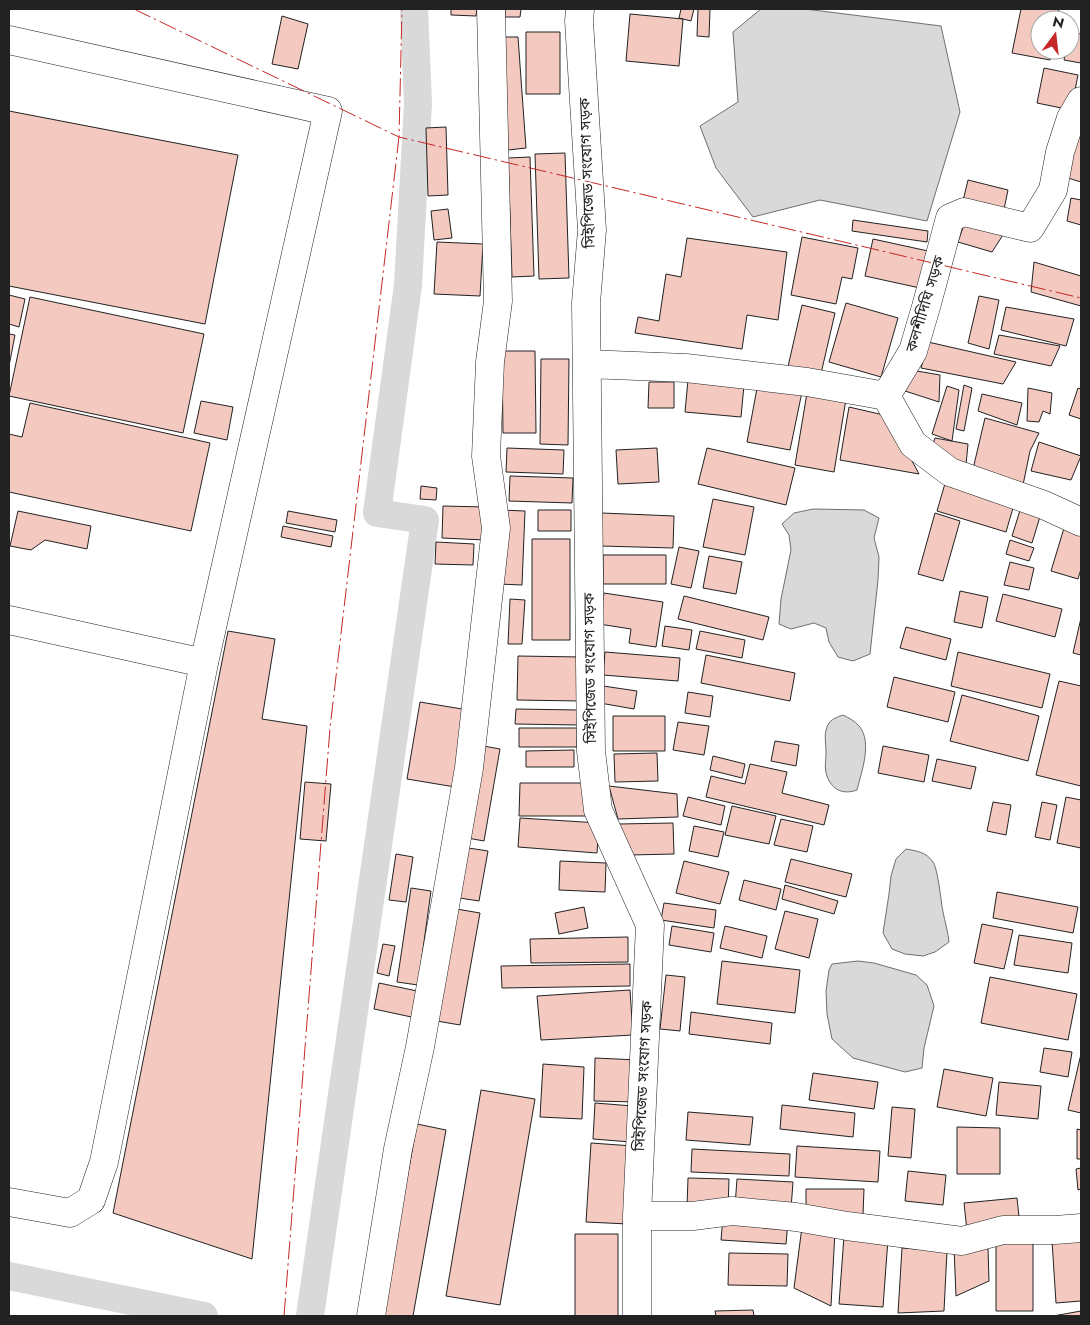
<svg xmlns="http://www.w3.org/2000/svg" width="1090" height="1325" viewBox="0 0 1090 1325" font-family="Jost,'Noto Sans Bengali',sans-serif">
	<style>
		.water { fill: #d9d9d9; stroke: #6f6f6f }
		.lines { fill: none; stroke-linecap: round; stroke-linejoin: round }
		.canal { stroke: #d9d9d9; stroke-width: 28 }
		.building { fill: #f3c9c0; stroke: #222 }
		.minor-casing { stroke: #222; stroke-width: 29 }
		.minor { stroke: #fff; stroke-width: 28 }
		.power { stroke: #c62828; stroke-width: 1; stroke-dasharray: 18 4 2.5 4; stroke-linecap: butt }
		.labels { text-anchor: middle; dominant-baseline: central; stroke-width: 4; stroke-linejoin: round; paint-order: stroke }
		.street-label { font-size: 15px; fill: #222; stroke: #fff }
	</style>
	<rect width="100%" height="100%" fill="#fff"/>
	<path class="water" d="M761,9H805L941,26L960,112L927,221L820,200L753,217L716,168L700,126L738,102L733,32Z
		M813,509L864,510L879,518L874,538L879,557L878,580L870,654L853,661L838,657L829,642L826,628L814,623L791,629L779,624L781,599L791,550L789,535L782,524L794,513Z
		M843,715C849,718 855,721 859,726C873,742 861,773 857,790C843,795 832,790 827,776C824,768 826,760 826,753C826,742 823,732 829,723C833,718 838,717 843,715Z
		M906,849C917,851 926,852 933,862C938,869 941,902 943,912C945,922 948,932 949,942L935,952L923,956L905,954L892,949L883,933L889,894L891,876L896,859Z
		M858,961L874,963L916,975L927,985L934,1006L924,1048L922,1068L905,1072L853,1058L832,1039L827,1014L826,991L829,970L832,964Z"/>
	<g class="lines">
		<path class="canal" d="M9,1276L204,1316
			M310,1316L425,520L377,513L408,285L418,103L414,9"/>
	</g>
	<path class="building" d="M451,9H477L476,16L451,15Z
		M505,9H521L520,17H505Z
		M681,9H694L691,21L679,18Z
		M698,9H710L709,37L697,36Z
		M1021,9H1059L1057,20H1040V50H1052L1050,60L1012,53Z
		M630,14L683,19L679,66L626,61Z
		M282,16L308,24L298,69L272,64Z
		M526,32H560V94H526Z
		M1070,32L1081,34V63L1064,60L1066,50H1070Z
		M501,37H518L526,148L508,150Z
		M1044,68L1078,75L1071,110L1037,103Z
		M9,111L238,155L205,324L9,286Z
		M1081,121V182L1068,178Z
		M446,127L448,195L428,196L426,128Z
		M565,153L569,278L539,279L535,154Z
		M530,157L534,276L512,277L508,158Z
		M968,180L1008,190L1003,214L962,205Z
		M1071,198L1081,200V225L1067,221Z
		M448,209L452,238L434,240L431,211Z
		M967,216L1008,227L992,252L958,242Z
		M853,220L928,231L927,242L852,231Z
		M802,237L858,248L852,279L842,277L836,304L791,295Z
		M687,238L787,252L778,320L747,315L742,349L635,333L638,317L659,321L666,274L681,277Z
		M873,239L928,251L920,288L865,276Z
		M437,242L483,244L480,296L434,294Z
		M1034,262L1081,276V306L1031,292Z
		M9,295L25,299L19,327L9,324Z
		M979,296L999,300L989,349L968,343Z
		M30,297L204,334L183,433L9,396Z
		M846,303L898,318L881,377L829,362Z
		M802,305L835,313L820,378L787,371Z
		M1006,307L1074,319L1066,346L1001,330Z
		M9,334L15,335L9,366Z
		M999,335L1060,346L1051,366L994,354Z
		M928,342L1016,362L1003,384L921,368Z
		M502,351H535L536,433H503Z
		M541,359H569L568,445L540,444Z
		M911,370L940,375L939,402L905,391Z
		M688,380L744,385L741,417L685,412Z
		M649,382H674V408H648Z
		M758,383L802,392L790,450L747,442Z
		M964,385L972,388L964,431L956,429Z
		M947,386L959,390L952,441L932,434Z
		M808,387L847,393L834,472L795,465Z
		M1028,388L1052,393L1050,414L1043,411L1039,422L1027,421Z
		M1078,388L1081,389V419L1069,415Z
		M982,394L1022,403L1017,425L978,411Z
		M201,401L233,407L227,440L194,433Z
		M30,403L210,443L191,531L9,492V434L22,437Z
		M849,407L888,416L919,474L840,460Z
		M985,418L1039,433L1030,451L1023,485L973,469Z
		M935,438L968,444L966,465L931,450Z
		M1039,442L1081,456L1071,480L1031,471Z
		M507,448L564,450L563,474L506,472Z
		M657,448L659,482L618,484L616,450Z
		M707,448L795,468L786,505L698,484Z
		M510,476L573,478L572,503L509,501Z
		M946,480L1015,501L1006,532L937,511Z
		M421,486L437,488L436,500L420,499Z
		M713,499L754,507L745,555L703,547Z
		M1022,504L1042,510L1032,543L1012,536Z
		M443,506L486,507L485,540L442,538Z
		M501,510L525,511L522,585L498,584Z
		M538,510H571V531H538Z
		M18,511L91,526L87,549L45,540L31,550L10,546Z
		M288,511L337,520L335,532L286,523Z
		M602,513L674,516L673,548L601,546Z
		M935,513L960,521L943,581L918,574Z
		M283,526L333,536L331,547L281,537Z
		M1064,528L1081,533V569L1078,579L1051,571Z
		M532,539H570V640H532Z
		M1010,540L1034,548L1029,561L1006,554Z
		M436,542L474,544L473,565L435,564Z
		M679,547L699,551L691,588L671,584Z
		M603,555H666V584H603Z
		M709,556L742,562L736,594L703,588Z
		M1010,562L1034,568L1029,590L1004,585Z
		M960,591L988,597L982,628L954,622Z
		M604,593L663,602L656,647L629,643L631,629L599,624Z
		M1003,594L1062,609L1055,637L996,621Z
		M684,596L769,617L763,640L678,619Z
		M510,599L525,600L522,644H508Z
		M1081,618V655L1073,653Z
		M665,626L692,630L689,650L662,646Z
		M906,627L951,639L946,660L900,648Z
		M228,631L275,639L262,719L307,726L252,1259L113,1213Z
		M700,631L745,640L742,658L696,649Z
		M605,652L680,658L678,681L603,675Z
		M958,652L1050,674L1042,708L951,686Z
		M706,655L795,673L790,701L701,683Z
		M518,656L582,657L581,701L517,700Z
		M894,677L955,692L948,722L887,707Z
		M1059,681L1081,686V786L1036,775Z
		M603,686L637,691L634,709L600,703Z
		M688,692L713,696L710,717L685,713Z
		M962,695L1039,716L1028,761L950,741Z
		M420,702L468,710L455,787L407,779Z
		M516,709L579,710V725L515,724Z
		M613,716H665V751H613Z
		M678,722L709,726L704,755L673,750Z
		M519,728H577V747H519Z
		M775,741L799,745L796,766L771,761Z
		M478,745L500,749L484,841L462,837Z
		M883,746L929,755L924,782L878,773Z
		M574,750V767H526V751Z
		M657,753L658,781L615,782L614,754Z
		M713,756L745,764L742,778L710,770Z
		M937,759L976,767L971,789L932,781Z
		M750,764L787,772L782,793L829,805L824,825L706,797L711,776L745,784Z
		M305,782L331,784L326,841L300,839Z
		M520,783H586V816H519Z
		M609,786L677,794L678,817L618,819Z
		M688,797L725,806L721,825L683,816Z
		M1066,797L1081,800V848L1057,843Z
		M993,802L1011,805L1006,835L987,831Z
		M1042,802L1057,805L1050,840L1035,837Z
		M732,806L776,816L769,844L725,835Z
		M520,818L599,823L597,853L518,847Z
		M781,819L813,826L807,852L774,845Z
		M673,823L674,854L630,855L619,824Z
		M694,826L724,832L718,857L689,851Z
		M462,847L488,851L479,901L453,897Z
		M396,854L413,857L406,902L389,900Z
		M791,859L852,874L846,897L785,882Z
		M560,861L606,863L605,892L559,890Z
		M684,861L729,872L720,904L676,893Z
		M744,880L781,889L776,910L739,900Z
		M785,885L838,901L834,914L782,899Z
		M411,888L431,891L418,985L397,982Z
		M997,892L1078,907L1073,933L993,918Z
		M664,903L716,910L714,928L661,920Z
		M584,907L588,928L559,934L555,913Z
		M451,908L480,913L460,1025L431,1020Z
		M785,911L818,919L809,958L775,949Z
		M982,924L1013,930L1004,969L974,963Z
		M672,926L714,933L711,952L669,945Z
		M725,926L767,936L762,958L720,948Z
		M1019,935L1072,943L1068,973L1014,965Z
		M628,937V962L531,963L530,939Z
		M383,944L395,946L389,976L377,973Z
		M722,961L800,970L795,1013L717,1004Z
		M630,964V986L502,988L501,966Z
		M666,975L685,977L680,1031L660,1029Z
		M990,977L1077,994L1068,1040L981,1023Z
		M379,983L422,992L416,1018L374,1009Z
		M630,990L633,1035L541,1040L537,996Z
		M691,1012L772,1023L770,1044L689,1034Z
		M1044,1048L1072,1052L1068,1077L1040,1072Z
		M1081,1054V1113L1068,1110Z
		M595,1058L638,1060L637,1102L594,1101Z
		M543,1064L584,1067L582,1119L540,1117Z
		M944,1069L993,1078L986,1116L937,1107Z
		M813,1073L878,1082L874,1109L809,1100Z
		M999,1082L1041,1086L1038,1119L996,1115Z
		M481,1090L535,1099L500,1305L446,1296Z
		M595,1103L633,1106L631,1142L593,1139Z
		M782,1105L855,1113L853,1137L780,1129Z
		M892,1107L915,1109L911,1158L888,1156Z
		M688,1112L753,1117L750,1145L686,1140Z
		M417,1124L446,1130L413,1316H382Z
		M957,1127L1000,1128V1174H957Z
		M1077,1129L1081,1130V1159H1077Z
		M591,1143L633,1146L628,1224L586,1222Z
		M797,1146L880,1151L878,1182L795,1177Z
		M692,1149L790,1154L789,1176L691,1172Z
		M1081,1168V1189L1078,1190L1076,1169Z
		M908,1171L946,1175L943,1205L905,1201Z
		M688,1178L729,1179L728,1208L687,1207Z
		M737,1179L793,1182L791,1209L735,1206Z
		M806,1189H864L863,1215L806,1214Z
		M1017,1198L1020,1226L967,1231L964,1203Z
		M723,1217L788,1221L786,1244L721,1240Z
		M802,1227L835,1231L831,1306L794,1288Z
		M575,1234H618V1316H575Z
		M844,1236L888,1239L883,1307L839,1304Z
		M996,1237H1033V1311H996Z
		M1081,1239V1301L1056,1303L1052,1241Z
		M902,1248L947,1251L944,1311L898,1313Z
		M954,1248H988L989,1281L956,1296Z
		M729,1253L788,1254L787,1286L728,1285Z
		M753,1310L754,1316H716L715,1311Z
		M1081,1311V1316H1053Z"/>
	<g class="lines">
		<defs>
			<path id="minor" d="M580,9L579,21L592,230L586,303L591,751L598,810L650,925L637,1216V1316
				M9,40L328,111L204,663L104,1162L91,1200L70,1213L9,1202
				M587,364L686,368L807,382L886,396L913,351L926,307L950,218L964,212L1030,228L1053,190L1060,152L1071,118L1081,101
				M886,396L913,444L950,472L1044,505L1081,522
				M9,620L204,663
				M637,1216H693L732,1211L796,1217L847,1226L962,1241L1003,1230H1055L1081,1228
				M371,1316L398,1149L420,1047L448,889L469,768L496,528L486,456L490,362L498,301L491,9"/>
		</defs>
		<use href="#minor" class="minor-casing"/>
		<use href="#minor" class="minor"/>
		<path class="power" d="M134,9L399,137L1081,298
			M284,1316L330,728L399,137L402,9"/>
	</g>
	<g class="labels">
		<g class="street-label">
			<text transform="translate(587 173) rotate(-92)">সিইপিজেড সংযোগ সড়ক</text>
			<text transform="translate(925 304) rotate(-73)">কলশীদিঘি সড়ক</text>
			<text transform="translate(590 668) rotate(-91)">সিইপিজেড সংযোগ সড়ক</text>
			<text transform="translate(643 1076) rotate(-87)">সিইপিজেড সংযোগ সড়ক</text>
		</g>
	</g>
	<rect width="1090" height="1325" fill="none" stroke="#222222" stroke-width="20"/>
	<g transform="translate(1055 35) rotate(15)"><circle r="24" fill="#ffffff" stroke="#a7a7a7"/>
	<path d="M0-4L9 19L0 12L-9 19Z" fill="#c62828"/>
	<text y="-8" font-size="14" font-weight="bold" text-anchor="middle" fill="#222222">N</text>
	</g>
</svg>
